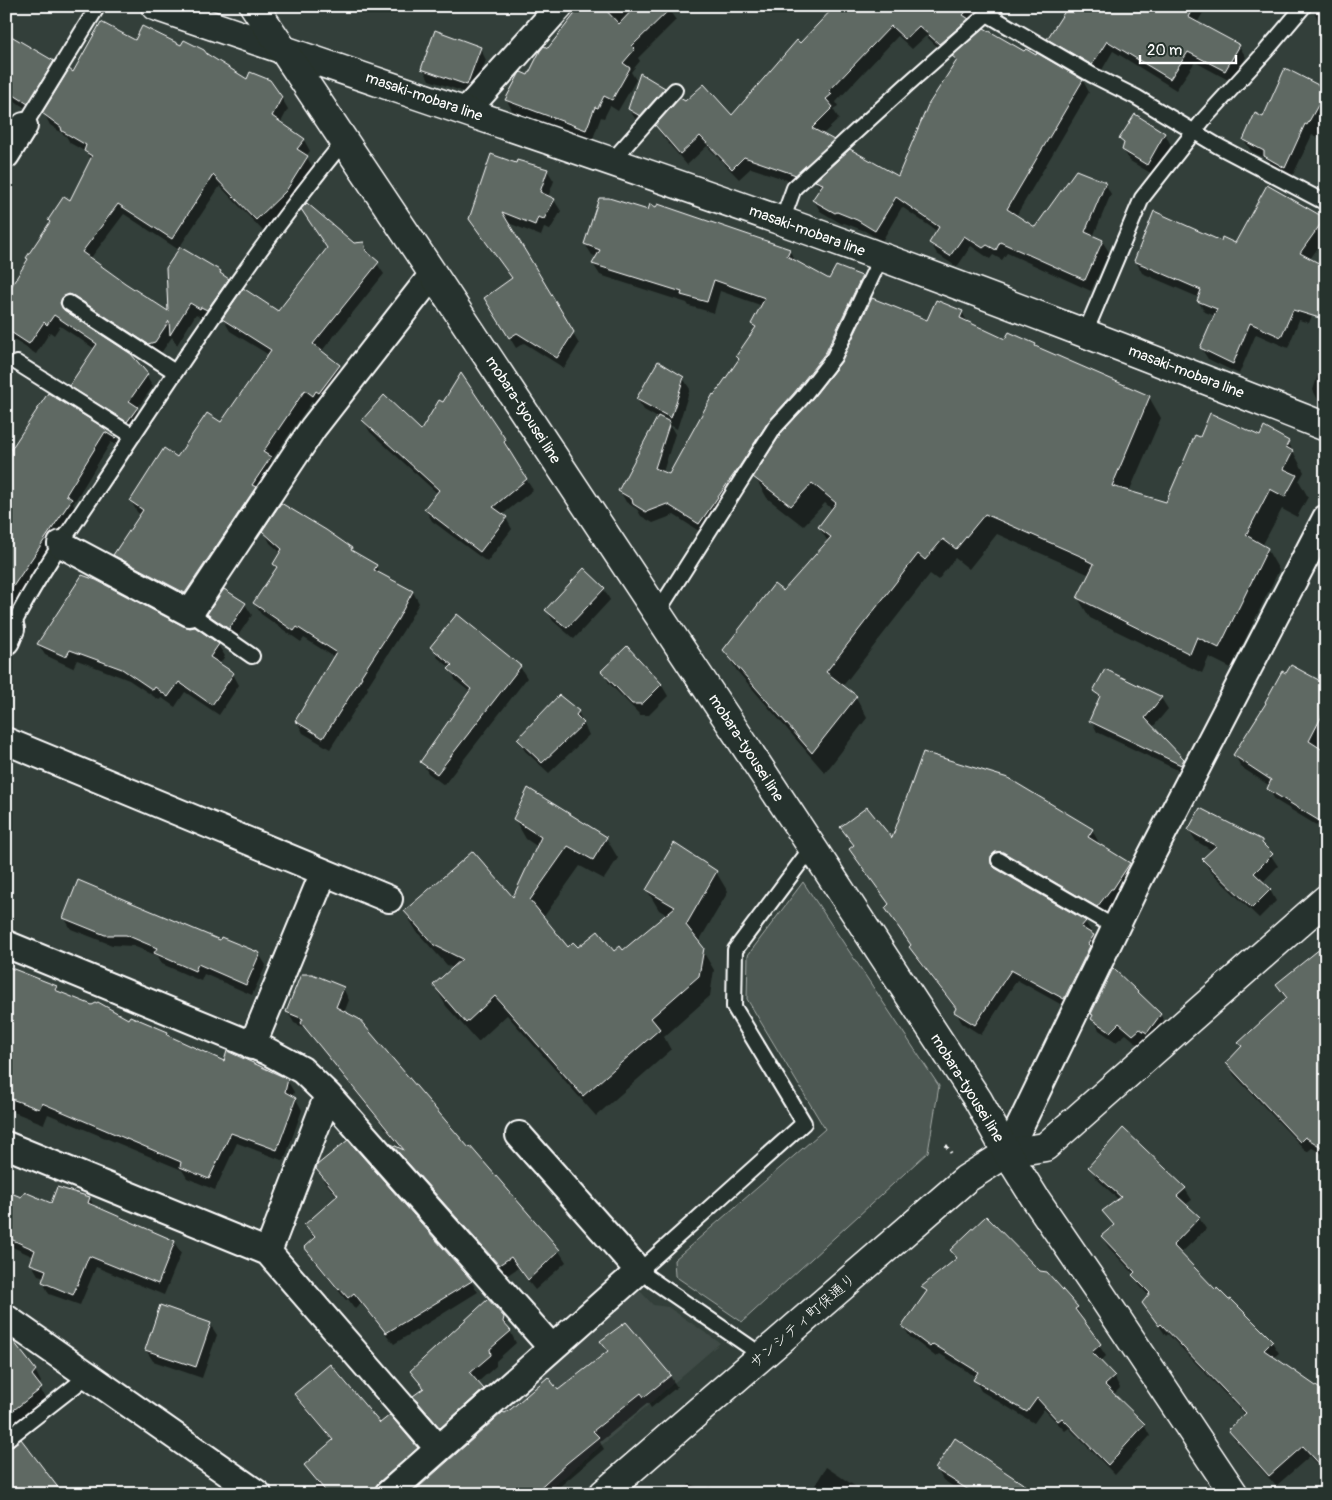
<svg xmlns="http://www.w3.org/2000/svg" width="1332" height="1500" viewBox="0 0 1332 1500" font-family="Pangolin,'Klee One',sans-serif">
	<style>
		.built { fill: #404c47 }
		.green { fill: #4d5853; stroke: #a6aca9 }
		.shadow { fill: #0007; fill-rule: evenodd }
		.building { fill: #5f6964; stroke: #fff }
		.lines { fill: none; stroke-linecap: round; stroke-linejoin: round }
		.lane-casing { stroke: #fff; stroke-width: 18 }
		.street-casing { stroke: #fff; stroke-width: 30 }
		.secondary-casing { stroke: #fff; stroke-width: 31 }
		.primary-casing { stroke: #fff; stroke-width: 31 }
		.path { stroke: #fff; stroke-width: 3; stroke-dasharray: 4 4; stroke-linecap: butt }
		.lane { stroke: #26332d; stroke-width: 14 }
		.street { stroke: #26332d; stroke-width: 26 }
		.secondary { stroke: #26332d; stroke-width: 28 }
		.primary { stroke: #26332d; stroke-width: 28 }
		.labels { text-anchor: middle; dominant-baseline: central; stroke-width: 4; stroke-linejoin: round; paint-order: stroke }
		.street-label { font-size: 15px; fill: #fff; stroke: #26332d }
	</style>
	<rect width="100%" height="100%" fill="#333f3a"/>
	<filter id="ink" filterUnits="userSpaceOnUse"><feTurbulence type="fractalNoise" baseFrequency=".02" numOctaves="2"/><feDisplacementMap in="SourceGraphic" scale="10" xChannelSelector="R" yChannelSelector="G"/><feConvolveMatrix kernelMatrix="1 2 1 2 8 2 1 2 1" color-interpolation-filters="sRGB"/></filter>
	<g filter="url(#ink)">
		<path class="built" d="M640,1291L653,1305L668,1307L720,1343L545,1494H409Z"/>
		<path class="green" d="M803,882L939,1086L928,1152L742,1322L675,1276L674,1260L825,1129L747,999L748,955Z"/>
		<path class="shadow" d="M583,6L608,14L615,6H666L676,20L638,58L640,61L631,72L636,80L618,111L610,106L604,118L601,117L592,141L513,112L507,101Z
			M837,6H986L946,55L926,36L912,49L898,36L836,102L838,106L833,109L839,119L822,135L833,141L839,152L802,185L751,168L739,179L707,146L687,165L663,137L657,126L732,117Z
			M1070,6H1207L1197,23L1239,46L1246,57L1232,82L1195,62L1176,90L1113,51L1099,75L1055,50L1048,39Z
			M1270,6H1281L1278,11Z
			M1293,6H1326V27L1319,22L1313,9L1308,8L1303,12Z
			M135,42L182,47L206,56L248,80L281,97L288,109L280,124L304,140L310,151L306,156L314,169L292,202L263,231L220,186L179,248L220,272L223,277L228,280L234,291L206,320L196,314L177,345L172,337L161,353L156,355L68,309L67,313L146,375L153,386L137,409L143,419L134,432L77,397L71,386L95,349L60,326L54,335L50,332L36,354L6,335V297L71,202L91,160L86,152L70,143L66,136L50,125L44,113L73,73ZM124,214L179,250L170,314L90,259Z
			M480,48L486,60L473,95L429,80L423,68Z
			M1025,53L1036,57L1037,55L1083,81L1089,92L1016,216L1035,229L1105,183L1111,194L1093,237L1102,241L1109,252L1091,291L1007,253L1002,260L993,255L990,259L971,246L957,267L937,254L931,243L938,232L902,207L882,241L865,231L844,223L842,224L820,211L814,200L821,189L816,181L899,177L957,62L954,57Z
			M53,62L60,73L34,114L9,97L6,93V79Z
			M1285,71L1326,93V123L1318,138L1312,135L1291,179L1272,167L1268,160L1251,151L1244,140L1264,118Z
			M664,89L670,100L647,127L636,120L629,109Z
			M1165,134L1171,145L1154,175L1130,161L1123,150L1125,146L1121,139Z
			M517,164L547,170L554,181L548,197L554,200L561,211L550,230L544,228L541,236L506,222L579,344L564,368L524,343L516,348L492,309L512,279L470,219Z
			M1324,219L1326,237L1310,259L1319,299L1309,323L1299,320L1288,348L1256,334L1239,374L1208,359L1201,348L1215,316L1205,312L1198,301L1200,298L1142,273L1136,261L1222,242L1236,244Z
			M363,243L384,274L321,352L339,366L345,377L319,406L312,401L271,461L276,469L192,604L121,566L114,555L141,515L137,512L131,501L178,459L221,424L269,355L230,331L223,319L278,312L354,245Z
			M585,244L789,250L796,262L830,281L837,268L862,277L868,288L832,364L774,434L705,535L674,515L653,523L641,516L637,509L626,502L620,491L658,418L644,410L637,399L683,378L690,389L677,429L670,425L675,434L663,472L670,475L715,397L740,360L756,330L752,324L763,306L720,291L714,313L689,306L687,303L600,275L593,264L597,257L592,255Z
			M962,312L968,323L1006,340L1035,345L1037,348L1149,397L1161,418L1129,492L1167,504L1201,438H1261L1288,442L1304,472L1299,481L1308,497L1297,517L1282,509L1262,546L1267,549L1279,570L1231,668L1209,657L1202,673L1090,618L1078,598L1090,575L997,534L969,569L955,558L938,580L930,574L842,687L856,697L867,718L825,773L737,671L725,650L783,592L828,542L819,527L833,510L825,503L803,526L767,498L755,477L927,321Z
			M1320,369L1326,371V404L1319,402L1313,390Z
			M49,395L116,437L122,448L111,442L73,504L77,511L10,612L6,609V467Z
			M364,421L421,432L505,441L511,452L509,453L533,490L502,515L506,518L512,529L487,562L432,521L425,509L438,494L370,432Z
			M264,531L351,549L354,553L376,566L381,575L413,592L419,603L403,631L367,687L368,689L330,749L303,733L297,721L334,657L304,638L301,642L261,614L254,603L277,570L274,564L281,553L270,543Z
			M604,589L610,600L574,639L553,621L547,610Z
			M224,591L245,604L252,615L235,640L215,626L209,614Z
			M457,616L520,667L527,678L444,785L428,773L422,762L470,692L456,681L450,669L451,668L438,658L432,647Z
			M38,644L218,645L225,656L219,665L233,674L239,685L219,715L185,692L175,707L162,698L159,700L129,680L77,660L73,668L45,655Z
			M1106,670L1161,698L1168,709L1153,727L1183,760L1190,771L1188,775L1097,732L1091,720L1100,700L1095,691Z
			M603,671L661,684L668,696L649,715H640L609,683Z
			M1326,685V831L1275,800L1269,789L1270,786L1241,767L1235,755Z
			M578,712L589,735L549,773L525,751L518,739Z
			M514,818L606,838L618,858L604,879L580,866L543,918L568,949L614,953L622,952L667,915L659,910L647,890L716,872L728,892L698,943L714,970L710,996L664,1037L671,1050L596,1116L507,1015L478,1042L446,1006L434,985L453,968L447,965L417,932L405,912L513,899L538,847L526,839Z
			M842,827L892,840L1092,830L1098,841L1097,844L1129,864L1135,875L1104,917L1002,863L997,868V870L1085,922L1092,933L1090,934L1099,947L1071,1010L1017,980L981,1035L962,1023L956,1012L957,1010L917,959L911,947L912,946L893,919L890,905L857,860L854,846Z
			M1189,830L1261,841L1278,866L1262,883L1270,890L1276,901L1259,918L1210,871L1204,860L1213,851L1196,841Z
			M64,917L221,941L259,954L266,965L252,995L204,974L201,981L162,964L158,956L133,946L112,945L71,929Z
			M1326,946V1156L1312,1148L1307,1152L1234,1075L1228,1064L1242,1047L1240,1043L1287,1000L1277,984Z
			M6,967L56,987L60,993L129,1021L167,1033L170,1037L224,1063L287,1080L294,1092L292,1097L296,1099L302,1110L284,1161L237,1143L215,1190L187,1178L182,1170L48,1114L44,1124L6,1109Z
			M343,988L349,1000L344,1013L559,1251L566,1262L535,1290L518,1268L506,1276L399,1155L394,1147L404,1152L305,1028L294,1023L288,1012Z
			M1092,1014H1160L1167,1026L1140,1046L1126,1034L1116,1042L1099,1030Z
			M1123,1130L1185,1189L1192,1200L1185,1205L1199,1218L1206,1229L1180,1254L1216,1291L1272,1342L1279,1353L1273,1358L1326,1394V1473L1310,1456L1276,1486L1236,1441L1229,1430L1245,1415L1168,1334L1166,1336L1144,1303L1149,1296L1140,1286L1134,1274L1109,1248L1102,1237L1114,1226L1104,1211L1119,1200L1096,1178L1090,1167Z
			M348,1142L471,1282L478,1292L394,1344L361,1303L355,1309L348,1299L346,1300L312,1258L306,1247L314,1239L306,1225L338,1197L324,1181L317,1169Z
			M6,1192L22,1199L51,1205L90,1198L94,1207L174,1242L181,1253L164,1295L96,1267L80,1305L49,1294L43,1282L45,1277L38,1275L31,1263L34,1257L6,1244Z
			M952,1251L1040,1273H1046L1077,1308L1083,1319L1082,1320L1106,1356L1100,1362L1114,1376L1120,1388L1113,1395L1144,1425L1150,1436L1115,1475L1069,1428L1065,1431L1044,1409L1034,1423L981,1391L975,1380L976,1377L940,1354L936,1357L910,1337L903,1326L927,1294L923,1288L957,1260Z
			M503,1317L516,1343L496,1361V1366L477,1383L489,1401L447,1438L421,1408L415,1397L424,1389L411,1371Z
			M210,1324L217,1335L202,1378L153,1361L146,1350Z
			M626,1324L670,1376L677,1387L651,1408L648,1403L600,1442L604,1449L551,1494H413L504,1415L558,1391L608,1353L602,1342Z
			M6,1346L35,1370L41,1382L38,1386L47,1400L6,1446Z
			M296,1394L380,1425L417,1448L423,1459L382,1494H316L313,1489L318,1484L306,1465L333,1441L302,1405Z
			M826,1467L865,1493L866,1494H810Z
			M937,1469L1035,1494H965L943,1480Z
			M690,1484L704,1491L709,1486L722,1494H679Z"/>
		<path class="building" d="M581,6H602L619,24L636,6H673L632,46L635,49L623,63L630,68L612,100L604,96L598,108L595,107L586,130L505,100L519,74L521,72L528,75L540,51L544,46L548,48Z
			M835,6H971L963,15L969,19L939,44L919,26L905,39L891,26L829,91L832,94L826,99L833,107L812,128L834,140L796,175L744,157L732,169L700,136L680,154L655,125L680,98L685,101L704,84L732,115L797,40L800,43Z
			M1077,6H1194L1188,17L1240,45L1225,71L1188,52L1170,79L1107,41L1092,65L1047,39L1067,8L1074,13Z
			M101,22L135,40L142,26L181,45L184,40L204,50L207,54L247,79L250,72L270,80L282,97L272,116L305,139L297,149L308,156L286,191L256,220L213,175L172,239L118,204L82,252L125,283L168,311L166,268L180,247L221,271L220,273L229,279L207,310L201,307L200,309L190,303L170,335L169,321L155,342L148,344L74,296L69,294L62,298L60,303L64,310L131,354L148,374L129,401L138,407L127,422L69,386L97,344L54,315L47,325L44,322L29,344L6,329V295L28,259L26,258L50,222L48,220L64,196L70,200L92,156L84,151L86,145L62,131L61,127L42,113L69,69L73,72Z
			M984,28L1024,51L1026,49L1036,55L1037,53L1083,80L1007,209L1035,227L1076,170L1106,182L1085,232L1103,240L1085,280L1000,242L996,250L987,245L983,248L964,236L950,256L929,243L939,227L896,197L875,231L857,220L837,212L835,213L812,200L823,184L815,181L850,149L898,176L928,105L957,60L952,56Z
			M435,30L481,47L467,85L421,69Z
			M6,33L54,61L28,104L6,90Z
			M1285,68L1326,89V91L1307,125L1305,124L1285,168L1264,156V151L1243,140L1255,113L1263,117Z
			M640,73L665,88L640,116L628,109Z
			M1135,114L1165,133L1147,165L1122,150L1124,143L1119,139Z
			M491,154L516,163L517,160L548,169L540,192L555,199L544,219L538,217L535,225L502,212L574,332L557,358L517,333L509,338L484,298L512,278L469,219Z
			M1267,185L1325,218L1300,253L1326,267V320L1293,310L1281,337L1250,323L1233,364L1200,348L1217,309L1197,301L1201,290L1134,261L1154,211L1221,241L1222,237L1235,243Z
			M599,198H609L648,210L650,204L656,207L658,204L790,249L787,256L829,279L836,266L862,276L826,352L794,393L768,422L739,467L699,524L667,504L646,512L633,504L632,499L618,491L658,416L670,422L655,468L669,474L713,394L714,395L739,359L736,356L756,327L751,324L765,298L714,280L707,302L681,295L682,292L592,264L600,250L584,244Z
			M307,203L354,243L364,242L366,251L379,262L313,344L340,365L319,393L316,391L313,396L305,390L263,452L271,457L252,485L256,487L185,593L113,555L143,510L130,501L164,448L177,457L207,413L221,422L271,350L222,319L243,288L278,311L327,248L301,209Z
			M872,298L927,320L936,300L963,311L960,318L1005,339L1009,332L1036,344L1035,346L1150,396L1112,486L1166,502L1195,435L1200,437L1210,413L1260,436L1264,427L1289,441L1286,447L1293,451L1284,469L1297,475L1285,497L1270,489L1246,535L1268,548L1219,648L1197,637L1190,654L1077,598L1094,564L1086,560L1087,559L985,514L956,549L943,539L925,560L918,554L826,672L857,696L812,753L723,650L774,584L783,591L831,537L818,527L836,503L812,483L791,506L753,477L782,432L808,404L841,362Z
			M658,361L684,377L671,418L636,399Z
			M461,373L506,440L504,442L527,479L493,507L507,517L480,552L424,509L439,490L362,420L384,395L421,430L439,400L443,402Z
			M48,393L117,436L115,438L105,432L66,495L72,499L6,597V457Z
			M281,503L326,530L352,548L351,550L377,565L374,570L413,591L398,619L361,676L362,677L323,738L295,721L336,652L297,627L294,631L253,603L277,567L273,564L282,549L262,531Z
			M584,568L605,588L567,628L545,610Z
			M82,575L96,580L183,626L190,628L195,627L219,644L210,657L234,673L212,705L179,682L168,697L155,687L153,690L122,669L70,650L66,657L37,644Z
			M224,589L246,603L229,629L207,614Z
			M457,614L521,666L437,774L420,762L471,689L448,669L452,665L430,647Z
			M627,646L662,684L642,704H632L601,671Z
			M1291,665L1326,684V708L1309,741L1326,752V825L1267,789L1271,780L1233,755L1266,703L1265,702L1282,671L1286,673Z
			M1105,669L1162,697L1145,718L1184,759L1181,765L1089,721L1100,696L1093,691Z
			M559,695L579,711L576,715L584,723L542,763L517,739Z
			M923,752L1008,778L1093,829L1088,837L1130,863L1113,889H1111L1097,907L1003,852H995L991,856V864L995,868L1086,921L1081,927L1094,935L1088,944L1090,946L1064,999L1011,970L975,1025L954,1012L956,1008L909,947L911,945L885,908L889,904L849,849L854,845L840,827L867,807L892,838Z
			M528,788L607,837L593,860L568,846L530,900L568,947L573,942L578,947L598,931L614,951L620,946L623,950L675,907L646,890L674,843L717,871L686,925L704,948L699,976L651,1018L660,1029L583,1096L495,996L466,1023L433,985L462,959L434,945L404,911L473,851L513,897L541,837L513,819Z
			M1200,808L1262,840V843L1273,854L1254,873L1271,889L1252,908L1202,859L1216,846L1188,830Z
			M78,880L220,940L221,937L260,953L246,985L198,964L195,971L154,953L157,948L126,935H105L63,918Z
			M1326,944V1150L1305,1137L1300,1142L1226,1063L1242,1046L1238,1043L1287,998L1276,984Z
			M6,966L57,986L55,990L92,1005L98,1002L128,1019L130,1016L168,1032L167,1035L224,1061L227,1051L288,1079L285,1092L296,1098L277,1150L231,1133L209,1179L180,1167L181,1162L42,1103L39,1109L6,1097Z
			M1113,968L1161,1014L1147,1033L1140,1029L1133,1035L1119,1023L1110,1032L1091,1019L1093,1015L1091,1014Z
			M301,974H312L344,987L336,1007L359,1019L469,1148L470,1146L560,1250L528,1280L511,1257L499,1265L391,1144L404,1150L301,1023L303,1019L286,1012Z
			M1123,1128L1186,1188L1177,1196L1200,1217L1173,1245L1216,1290L1217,1288L1229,1300L1231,1299L1273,1341L1264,1350L1326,1393V1471L1303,1446L1269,1476L1228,1430L1246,1413L1161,1324L1159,1326L1142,1303L1150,1293L1132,1275L1135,1272L1101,1236L1114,1225L1102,1211L1121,1197L1088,1167Z
			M348,1140L472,1281L386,1333L354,1293L348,1298L340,1289L339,1290L304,1247L315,1237L304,1225L338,1195L316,1169L317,1165Z
			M57,1187L90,1197L88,1203L175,1241L158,1284L89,1256L73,1295L42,1282L46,1270L30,1264L35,1250L6,1237V1191L21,1197L25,1192L51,1203Z
			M986,1216L1040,1271L1047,1272L1078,1307L1075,1309L1101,1344L1092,1352L1115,1376L1105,1385L1145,1424L1108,1465L1062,1418L1058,1421L1037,1398L1027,1412L973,1380L978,1372L933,1344L930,1347L902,1326L927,1291L921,1287L957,1258L950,1250Z
			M488,1299L504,1317L503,1322L511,1331L490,1349L491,1355L470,1373L484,1389L440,1428L413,1396L424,1388L410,1371Z
			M160,1305L211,1323L196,1367L145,1350Z
			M626,1322L671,1375L644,1397L641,1393L593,1431L599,1437L567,1463L533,1494H411L503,1412L505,1413L511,1409L548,1377L558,1390L608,1351L600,1341Z
			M6,1336L14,1342L36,1370L32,1375L42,1388L6,1416Z
			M330,1364L380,1423L390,1415L418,1448L378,1483L374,1489L373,1494H328L304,1465L333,1440L294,1394Z
			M955,1438L1038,1494H975L935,1469Z
			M21,1439L63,1494H6V1449L11,1447Z"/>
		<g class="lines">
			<defs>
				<path id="lane" d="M987,14L1092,75L1136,97L1218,146L1326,203
					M24,126L98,6
					M611,162L675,90
					M782,221L794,188L909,83L996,6
					M69,303L175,372
					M1085,333L1142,198L1204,119L1266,51L1304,6
					M17,363L133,436
					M190,613L252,656
					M657,613L775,427L801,399L834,357L881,257
					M6,627L11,629C43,565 87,506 126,446C195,342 265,237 344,141
					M999,860L1116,928
					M763,1356L639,1271L804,1123L734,1007L735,950L812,847
					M6,1440L89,1375"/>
				<path id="street" d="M466,111L560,6
					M6,155L24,126
					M61,544L190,613L313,428L433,274
					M6,641L11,629
					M6,741L389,899
					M6,944L267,1051L302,1070L328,1095
					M252,1046L324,872
					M6,1145L268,1252
					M1007,1153L1139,879L1326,518
					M6,1318L258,1494
					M438,1448L268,1252L328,1095L552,1348
					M388,1494L639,1271L519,1135"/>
				<path id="secondary" d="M155,6C364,78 574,147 782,221C965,286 1145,356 1326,427
					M603,1494L966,1179L1007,1153L1045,1147L1326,899"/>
				<path id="primary" d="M254,6L433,274L812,847L978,1100L1007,1153L1035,1198L1098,1290L1234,1494"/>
			</defs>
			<use href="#lane" class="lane-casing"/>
			<use href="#street" class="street-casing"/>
			<use href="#secondary" class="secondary-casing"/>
			<use href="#primary" class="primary-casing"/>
			<path class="path" d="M946,1145L951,1153"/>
			<use href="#lane" class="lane"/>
			<use href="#street" class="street"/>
			<use href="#secondary" class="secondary"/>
			<use href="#primary" class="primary"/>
		</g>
	</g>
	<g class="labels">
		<g class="street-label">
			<text transform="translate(424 97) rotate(19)">masaki-mobara line</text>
			<text transform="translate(807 231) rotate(20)">masaki-mobara line</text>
			<text transform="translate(1186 372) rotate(21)">masaki-mobara line</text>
			<text transform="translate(523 410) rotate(57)">mobara-tyousei line</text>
			<text transform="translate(746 748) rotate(57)">mobara-tyousei line</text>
			<text transform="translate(967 1088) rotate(58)">mobara-tyousei line</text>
			<text transform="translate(803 1321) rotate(-41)">サンシティ町保通り</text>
		</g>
	</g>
	<rect width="1332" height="1500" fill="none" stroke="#26332d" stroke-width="25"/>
	<rect x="12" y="12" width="1307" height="1475" fill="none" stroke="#fff" stroke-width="2" filter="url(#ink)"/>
	<path d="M1140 55v8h96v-8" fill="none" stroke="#ffffff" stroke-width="2.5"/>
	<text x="1147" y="55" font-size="15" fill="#ffffff" stroke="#26332d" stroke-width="4" paint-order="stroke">20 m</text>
</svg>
